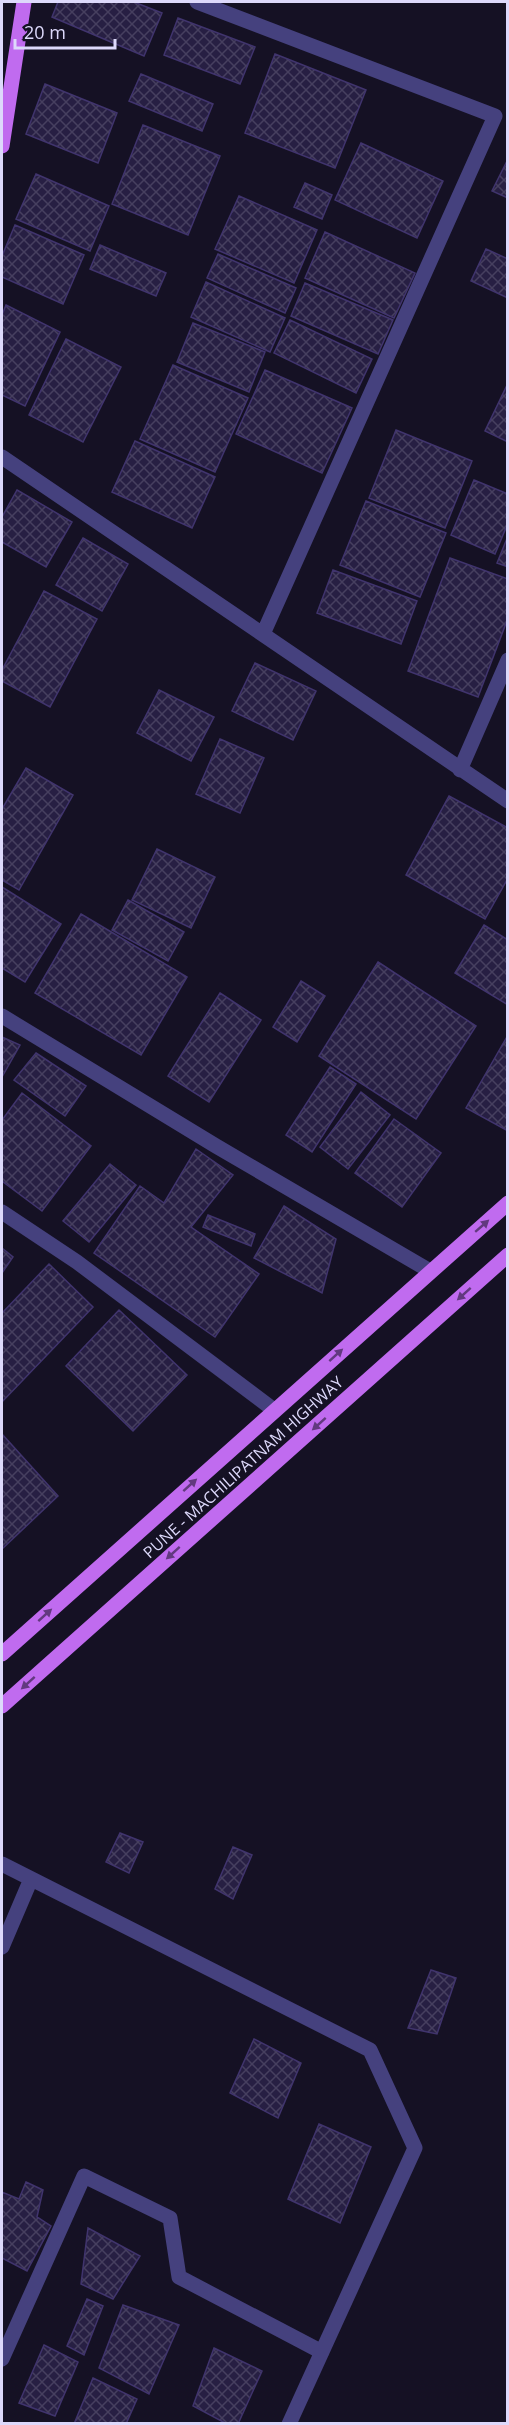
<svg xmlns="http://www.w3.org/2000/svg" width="509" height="2425" viewBox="0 0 509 2425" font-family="'Open Sans',sans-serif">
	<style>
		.building { fill: url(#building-cross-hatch); stroke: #40346d; stroke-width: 1.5 }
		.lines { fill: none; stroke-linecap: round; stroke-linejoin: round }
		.minor { stroke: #45417e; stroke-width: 15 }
		.major { stroke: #c06bef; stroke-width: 15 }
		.oneway { fill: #62397f }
		.labels { text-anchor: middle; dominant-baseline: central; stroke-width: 4.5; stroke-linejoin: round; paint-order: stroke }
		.street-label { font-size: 16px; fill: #ddd9fb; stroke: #151124 }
	</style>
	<defs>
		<pattern id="building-cross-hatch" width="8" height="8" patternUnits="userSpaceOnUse" patternTransform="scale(1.5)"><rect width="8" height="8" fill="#271f43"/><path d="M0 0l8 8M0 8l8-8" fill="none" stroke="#463f5f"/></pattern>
	</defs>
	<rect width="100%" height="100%" fill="#151124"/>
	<path class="building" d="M58,2H134L162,13L144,56L52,17Z
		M178,18L255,47L240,84L164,55Z
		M275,54L366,90L335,168L245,133Z
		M141,74L213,104L202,131L129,101Z
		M45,84L117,113L98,163L26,134Z
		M143,125L220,156L188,235L112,204Z
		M361,143L443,181L417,238L335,200Z
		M508,159V198L492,191Z
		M36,174L109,206L90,251L16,219Z
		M305,183L332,195L322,219L294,207Z
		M239,196L317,230L294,283L215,249Z
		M15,225L84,255L63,304L2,277V256Z
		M325,232L415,273L394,318L305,278Z
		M100,245L166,273L156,296L90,269Z
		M486,249L508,259V298L471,281Z
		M218,254L296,288L285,313L207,278Z
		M206,282L285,318L270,352L191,317Z
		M305,283L393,320L378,354L291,316Z
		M6,305L60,332L25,406L2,395V315Z
		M290,320L372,359L356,393L274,353Z
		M193,323L265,352L249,392L177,362Z
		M66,339L121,367L83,442L29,415Z
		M173,365L248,398L215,472L140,439Z
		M265,370L352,408L322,473L236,434Z
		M508,383V442L485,431Z
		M396,430L472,461L445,528L369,498Z
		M135,441L215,477L192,528L112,492Z
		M474,480L508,494V523L495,554L451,535Z
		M17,490L72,522L46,567L2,542V517Z
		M366,501L446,533L420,597L340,565Z
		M508,536V567L497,563Z
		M83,538L128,564L102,611L56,585Z
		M450,558L508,579V618L478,697L408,671Z
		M333,570L417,601L401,644L317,613Z
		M44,591L97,619L50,707L2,681V670Z
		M255,663L316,691L293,740L232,711Z
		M159,690L214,717L191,761L137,733Z
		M220,739L264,758L240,813L196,794Z
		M26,768L73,795L19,890L2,880V809Z
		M449,796L508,828V878L485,919L406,875Z
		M157,849L215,877L191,928L132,900Z
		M2,887L61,924L25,982L2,968Z
		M128,900L184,932L168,961L112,930Z
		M81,914L187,977L141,1055L35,993Z
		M484,925L508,940V1005L455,973Z
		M378,962L476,1026L416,1119L319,1056Z
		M301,981L325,996L297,1042L273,1027Z
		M220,993L261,1020L209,1102L168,1076Z
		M508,1035V1131L466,1108Z
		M2,1037L20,1045L2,1077Z
		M36,1053L86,1086L65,1116L14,1080Z
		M330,1067L356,1084L312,1152L286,1135Z
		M361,1092L390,1115L348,1169L320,1147Z
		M22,1093L91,1146L42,1211L2,1181V1120Z
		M394,1119L441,1153L402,1207L355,1173Z
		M196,1149L233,1175L191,1227L259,1274L215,1337L94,1253L140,1186L164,1203Z
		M110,1164L136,1185L89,1242L63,1221Z
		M284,1206L336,1239L322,1293L254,1258Z
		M208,1215L255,1234L251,1246L203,1227Z
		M2,1248L13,1257L2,1273Z
		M49,1264L93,1307L2,1402V1313Z
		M119,1310L187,1375L133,1431L66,1366Z
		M2,1434L58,1496L2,1549Z
		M120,1833L143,1842L129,1873L106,1862Z
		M233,1847L252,1855L233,1899L215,1889Z
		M431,1970L456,1978L437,2034L408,2028Z
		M254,2039L301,2063L278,2118L230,2093Z
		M319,2124L371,2147L340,2223L288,2199Z
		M26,2182L43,2190L37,2217L51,2226L27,2271L2,2258V2192L19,2199Z
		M88,2228L140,2256L113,2299L81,2284Z
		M87,2299L103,2306L84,2355L67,2346Z
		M123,2305L179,2325L149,2394L99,2368Z
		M44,2345L78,2362L55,2416L19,2403Z
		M214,2348L262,2371L238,2424H227L193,2406Z
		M93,2378L137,2399L126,2424H74Z"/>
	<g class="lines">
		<path class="minor" d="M197,2L495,116L263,634
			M2,457L508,801
			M460,770L508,660
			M2,1016L216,1146L430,1271
			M2,1212L77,1262L274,1410
			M2,1864L370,2050L415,2148L289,2424
			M2,1947L31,1879
			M2,2359L84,2176L170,2218L179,2277L322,2352"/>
		<path class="major" d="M2,146L24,2
			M2,1654L508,1203
			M2,1706L508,1255"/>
	</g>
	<defs><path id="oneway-solid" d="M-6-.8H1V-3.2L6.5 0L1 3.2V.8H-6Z" transform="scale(1.5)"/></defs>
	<g class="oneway">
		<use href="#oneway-solid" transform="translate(482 1226) rotate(-41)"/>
		<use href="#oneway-solid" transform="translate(464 1294) rotate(138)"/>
		<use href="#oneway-solid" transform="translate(336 1355) rotate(-42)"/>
		<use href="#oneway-solid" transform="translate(319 1424) rotate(138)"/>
		<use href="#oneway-solid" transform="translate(190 1485) rotate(-42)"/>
		<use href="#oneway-solid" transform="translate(173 1553) rotate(138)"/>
		<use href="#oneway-solid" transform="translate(45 1615) rotate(-42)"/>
		<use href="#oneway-solid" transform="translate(28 1683) rotate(138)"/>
	</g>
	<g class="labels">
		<g class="street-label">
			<text transform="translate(243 1467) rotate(-42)">PUNE - MACHILIPATNAM HIGHWAY</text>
		</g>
	</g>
	<rect width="509" height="2425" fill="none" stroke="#ddd9fb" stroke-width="6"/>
	<path d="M15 39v9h100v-9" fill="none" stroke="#ddd9fb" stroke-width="3"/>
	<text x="24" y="39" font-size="18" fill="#ddd9fb" stroke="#151124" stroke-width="4.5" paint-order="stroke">20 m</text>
</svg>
